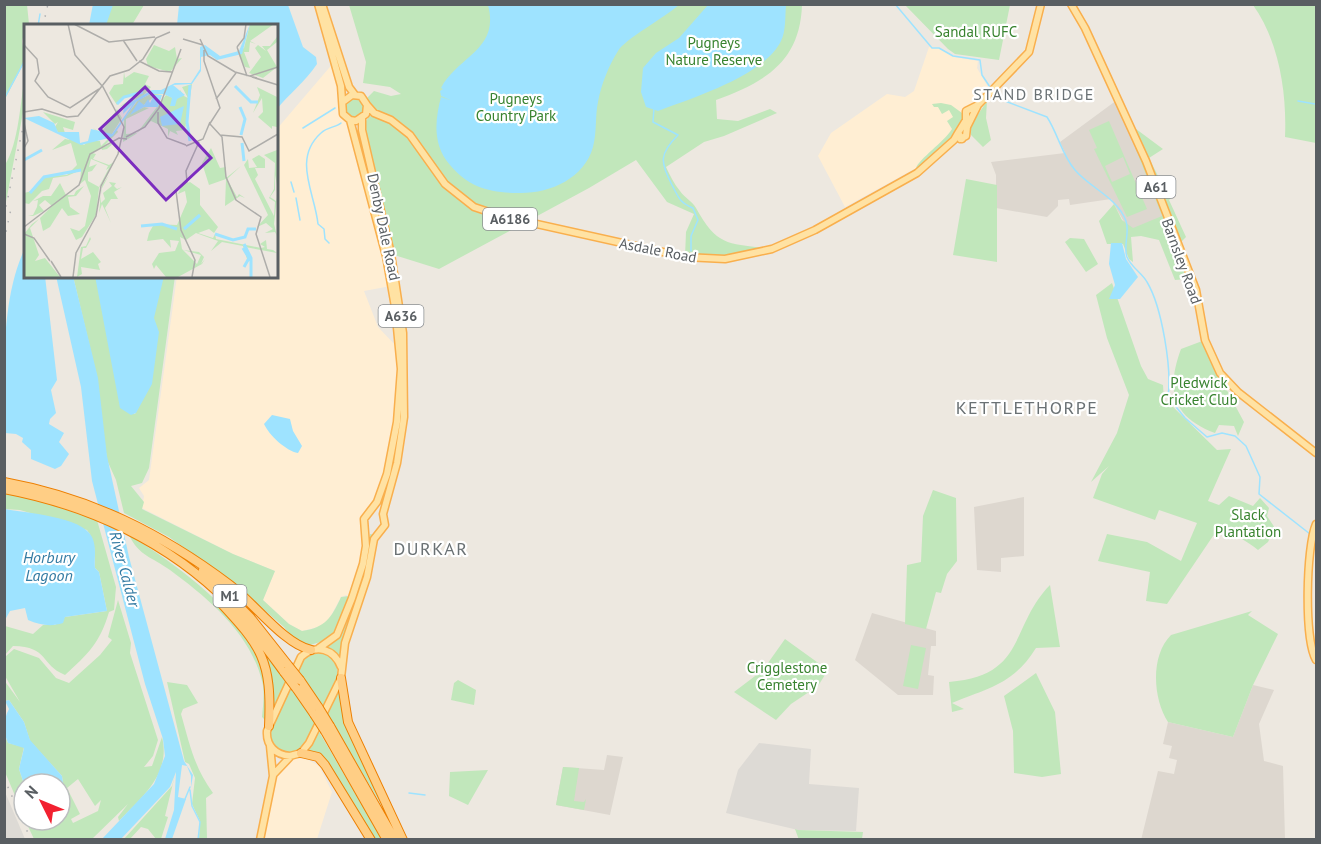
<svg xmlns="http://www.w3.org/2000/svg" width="1321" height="844" viewBox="0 0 1321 844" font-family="'PT Sans',sans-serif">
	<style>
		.commercial { fill: #ffeed3 }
		.industrial { fill: #dddad5 }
		.education { fill: #ddd7cf }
		.green { fill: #c1e7bb; fill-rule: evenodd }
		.water { fill: #9ee3ff }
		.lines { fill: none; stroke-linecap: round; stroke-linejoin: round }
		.stream { stroke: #9ee3ff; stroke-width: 1.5 }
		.primary-casing { stroke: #f9af4d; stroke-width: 9 }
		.motorway-casing { stroke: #ed7f00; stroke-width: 10 }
		.primary { stroke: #ffe2a3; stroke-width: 6 }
		.motorway { stroke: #ffce85; stroke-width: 8 }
		.rail { stroke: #b0b1b2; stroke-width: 1.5; stroke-dasharray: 1.5 8; stroke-linecap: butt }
		.motorway-bridge-casing { stroke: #ed7f00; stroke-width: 10; stroke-linecap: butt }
		.motorway-bridge { stroke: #ffce85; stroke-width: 8 }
		.labels { text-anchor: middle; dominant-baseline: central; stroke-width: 4.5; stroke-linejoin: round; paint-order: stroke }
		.shield { fill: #fff; stroke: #8b8e91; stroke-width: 1.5 }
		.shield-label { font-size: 14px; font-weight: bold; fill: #595e62 }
		.park-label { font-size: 15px; fill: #38832f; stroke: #fff }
		.street-label { font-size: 15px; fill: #595e62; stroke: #fff }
		.neighbourhood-label { font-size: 16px; letter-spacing: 1.5px; fill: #6a7174; stroke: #fff }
		.water-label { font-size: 16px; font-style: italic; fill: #337ba3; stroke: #fff }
		.quarter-label { font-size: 18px; letter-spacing: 1.5px; fill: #6a7174; stroke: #fff }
		.inset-river { fill: none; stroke: #9ee3ff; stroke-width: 3 }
		.inset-road { fill: none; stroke: #aeadaa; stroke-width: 1.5 }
		.view { fill: #7b2cbf; fill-opacity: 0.15; stroke: #7b2cbf; stroke-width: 3 }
		.inset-edge { fill: none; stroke: #595e62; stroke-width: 3 }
	</style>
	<rect width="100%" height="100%" fill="#ede8e0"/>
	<path class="commercial" d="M929,47L939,48L954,57L978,61L977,68L988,87L962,113L949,136L932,154L916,168L845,207L818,156L831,133L887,94L905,97L914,91Z
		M335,61L391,286L364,291L378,327L397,347L400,396L383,488L366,514V546L352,598L346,595L341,597L328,621L322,626L302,631L289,624L263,600L275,571L233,554L142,508L144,496L139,488L149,480L177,276H276V130Z
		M305,758L319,766L332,792L317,839L264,840L270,797L279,769L292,759Z"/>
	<path class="industrial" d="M759,743L811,749L809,784L859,788L856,831L798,830L726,813L738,770Z
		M4,792H5L25,839H5Z"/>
	<path class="education" d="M1117,100L1172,232L1131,234L1111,199L1070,205L1069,199L1058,200V206L1047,217L996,208V175L991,162L1065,153L1060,142Z
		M1024,497V556L1001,558V572L977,570L974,507Z
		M872,613L936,631V646H931L928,675L934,676L933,695H898L855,660Z
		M1253,685L1274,690L1259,724L1264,761L1283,766L1285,839L1141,840L1158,771L1174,774L1177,760L1169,758L1172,746L1163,744L1168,722L1233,737Z
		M607,755L623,757L610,815L556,805L563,767L604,770Z"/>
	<path class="green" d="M5,4L27,5L29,24L26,26L22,41L25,61L5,99Z
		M112,5H144L132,25L105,26Z
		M349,5H802C800,61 766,82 716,100L717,119L738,121L770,109L777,113L724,136L704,142L666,167C670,175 674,184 680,191C684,197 692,201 696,208C718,248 729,243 772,249L725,259L685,257L686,232L694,214L667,202L636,160L589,188L439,269L391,254L364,140L365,122L370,116C407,120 421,161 443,186C452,196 465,204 477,211L479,209L461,199L402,128L368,110L353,121L342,109L349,97L365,100L374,91L391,96L401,94L390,87L363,83L366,62Z
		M905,5H1010L999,60L955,54L948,49Z
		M1253,5H1316V143L1285,137C1287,93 1279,41 1253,5Z
		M25,76V102L5,207V165C19,142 20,103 25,76Z
		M987,101L986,118L991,140L983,147L971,135L969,128Z
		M941,103L951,105L962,113L963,118C955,134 936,164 916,168C919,159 944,142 952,129L947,121L953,117L949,110L942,114L938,107H934L932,104Z
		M1109,121L1147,209L1127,217L1094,149L1097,148L1089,130ZM1123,157L1130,174L1112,182L1105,166Z
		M1132,126L1163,149L1149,158L1160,180L1170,183L1176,193L1169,200L1186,237L1175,248L1187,279L1175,280L1159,240L1141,236L1131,237L1133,262L1129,259L1123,244H1107L1099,221L1114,204L1122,220L1133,228L1162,216L1135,147Z
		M966,179L997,185V262L953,255Z
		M1070,238L1084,239L1098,264L1086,272L1065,242Z
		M73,276H96L132,413L135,414L142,399L153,318L163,276H175L149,468L142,483L131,486L144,502L142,509L233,554L275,571L263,600L289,624L302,631C325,628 332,617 341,597L349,596L338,626L330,639L307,646L295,641L284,627L228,579L169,537L124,513L116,480L107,460L95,369Z
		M1112,283L1141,366L1148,379L1163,385L1164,401L1159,407L1167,401L1217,450L1231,449L1208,501L1219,505L1229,496L1253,506L1260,498L1269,508L1267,516L1275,528L1268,542L1258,550C1247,541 1227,528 1213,536L1167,604L1146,601L1150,572L1098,561L1107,534L1147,542L1181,561L1197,523L1159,510L1155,520L1093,498L1102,474L1109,466L1091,482L1117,433L1129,395L1107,338L1096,295Z
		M1205,340L1223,383L1244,422L1238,436L1234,426L1219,425L1215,433C1172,417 1166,390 1181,349Z
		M933,490L956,498L957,561L947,574L941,593L936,592L926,629L905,624L907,565L921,562L923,516Z
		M5,493L28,497L97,520L116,587L114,610L109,612C100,643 88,654 65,675C39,664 50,647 13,646L5,655V626L33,634L43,625H55L65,617L107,611L99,572L95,568C95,555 96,542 87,530L20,510L5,509Z
		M370,534L375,535L340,659L334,652L324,648L339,636L368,547Z
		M129,535C178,565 245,614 264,670C269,685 266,706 266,721L262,717C263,706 265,692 262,681C250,633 208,598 170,570C152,557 139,556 129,535Z
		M1050,585L1060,647L1036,648C1013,685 988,688 952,703L964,709L952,712L949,682C1027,676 1009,627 1050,585Z
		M118,600L131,643L130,653L158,740L153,756L144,767L152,766L162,737C171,774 143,796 119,821L118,817L128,804L92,839H34L25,820H44L48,824L60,820V816L67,811L62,776L30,741L24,722L9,700L5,701L4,680L20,702L5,676V657L14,649L39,658L56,678L69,683L100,655L112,640L108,637ZM78,779L95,806L101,800L98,811L73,823L71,819L80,814L67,788Z
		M1252,611L1248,615L1278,634L1253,685L1233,737L1168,722C1153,699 1150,656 1171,635Z
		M785,639L828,670L818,686L791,704L776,720L734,692L763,670Z
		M260,645L286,682L272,714L270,672Z
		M911,645L926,648L918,689L903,686Z
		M315,651L329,653C346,677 335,684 323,707L297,669L303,658Z
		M1036,673L1055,712L1061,774L1042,777L1014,773L1013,731L1004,696Z
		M458,680L476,690L474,705L451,700L454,683Z
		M167,682L187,685L198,703L183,709L181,714C190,745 194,767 213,793L206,798L207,839H199L200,821L192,804L195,778L189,764L185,762Z
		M340,685L343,716L385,811L326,712Z
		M290,686L316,724L298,752L287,754L272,744L270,729Z
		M318,730L382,839H374L323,757L307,750Z
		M4,734L8,743L24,747L19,769L24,784V817L5,772Z
		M563,767L579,768L574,801L584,802L586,799L584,810L556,805Z
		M488,770L468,805L449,796L450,772Z
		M175,775L165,816L168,817L161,839H156L148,829L141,827L130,839H124L172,786Z
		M795,829L798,830L863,832L862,839L799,840Z"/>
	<path class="water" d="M93,4L113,5L106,25H89Z
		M179,5H288L303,47L316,57L317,64C305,82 289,94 276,110V26L177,25Z
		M488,5H679C665,17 624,40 618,51C609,65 601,85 598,102C595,116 597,132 593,147C584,179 549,194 518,193C490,193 468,187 450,165C431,143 436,117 441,97L450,100L441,96L440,91L443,89L441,88C458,56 500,50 488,5Z
		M708,5H786C785,16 786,31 781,41C764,76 692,98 658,111L646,107L641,92L643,68L656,53L679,38Z
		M1111,243H1122L1126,259L1138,277L1120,299H1109L1115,285L1109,264Z
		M25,248L26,276H45L57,380L51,390L56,413L50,419L49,424L64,433L59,442L69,454L61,466L55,469L31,459V450L22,442L23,438L16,434L5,433C4,374 0,301 25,248Z
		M56,276H73L98,378L107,456L129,557L184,761L193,775L191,787V776L187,766L182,765L178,797L186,799L172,839H165L174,810L176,772L170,787L121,839H102L154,784L165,756L163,739L145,684L92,481L81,387Z
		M95,276H164L154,318L159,332L152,384L136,413L131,415L120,408Z
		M272,415L290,419L293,431L302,446L298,453C286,451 269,435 264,424Z
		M5,509C24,513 82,516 92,537C97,548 94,558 95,568L99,572L107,611L65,617L63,623C51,627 40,625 28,620L25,608L10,611L5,620Z
		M9,700L24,722L30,740L62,776L67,811L60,816V784H24L19,769L24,748L8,743C3,731 3,720 9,709L5,701Z"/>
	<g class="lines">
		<path class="stream" d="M895,4L932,48H939L953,56L980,60L982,75L990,87
			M38,26L40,14
			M995,93L1005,101L1047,117C1058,134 1062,155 1075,170C1090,188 1117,197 1126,221C1130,233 1123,245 1127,257C1131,267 1142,273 1147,282C1162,307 1172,369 1168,397L1185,418L1207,437L1222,433L1235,436L1246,446L1260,477L1259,494L1310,534
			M4,99L25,60
			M1298,101L1315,104
			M654,108L653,122L678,135C659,154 660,162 672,185C679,198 679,202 693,208L698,220L691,236V251
			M303,128L335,108
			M291,182L294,192
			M296,198L300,220
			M329,243L325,239L324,229L318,224C315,193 292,159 321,133C327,127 337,127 341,123
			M190,790L192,806L200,822L198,840
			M409,793L425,795
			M185,799L190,787"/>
		<defs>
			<path id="primary" d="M318,4L341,86L343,114L350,120L356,121L366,114L367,105L361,96L352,95L344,101
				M322,4L349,87L355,95
				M1071,4L1085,28L1146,161L1196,290L1205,340L1220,373L1238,392L1316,453
				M367,105L374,113L391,120L410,135L445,184L474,207L501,216L685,257L725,259L772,249L815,230L917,173L954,140L958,133
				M960,139L966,136L967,127L978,105
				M962,139L958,133L966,120V111L978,105L1029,52L1041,4
				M1316,524C1306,547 1304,639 1316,660
				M319,648L337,635L352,598L363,564L366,546L364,519L377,502L387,474L397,422L401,369L395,307L386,256L350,120
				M341,667C334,649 316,643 301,657L267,731C266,746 276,755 290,756L301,753L309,743L341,678L345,643L367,577L374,539L385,525L383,514L397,463L404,417L403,333L391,254L362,130V119
				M273,775L290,757
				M260,840L273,776L270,746"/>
			<path id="motorway" d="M4,482C91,498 161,533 230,585C254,603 284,644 311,650
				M4,489C89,505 169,542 230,604C250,625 267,649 284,672
				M203,570L250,617L288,665
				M218,600C262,647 272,660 269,726
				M341,678L348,722L403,840
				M300,680L319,708
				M296,688L314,714
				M330,726L395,840
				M325,731L387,840
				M301,753L318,757L325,765L371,840"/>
		</defs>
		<use href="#primary" class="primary-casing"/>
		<use href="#motorway" class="motorway-casing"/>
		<use href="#primary" class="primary"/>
		<use href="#motorway" class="motorway"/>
		<path class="rail" d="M43,26L48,4
			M4,216L26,113
			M4,241L11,209
			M4,778L31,840"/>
		<defs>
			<path id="motorway-bridge" d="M288,665L300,680
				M284,672L296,688
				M319,708L330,726
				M314,714L325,731"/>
		</defs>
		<use href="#motorway-bridge" class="motorway-bridge-casing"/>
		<use href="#motorway-bridge" class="motorway-bridge"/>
	</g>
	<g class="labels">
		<g class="shield">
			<rect x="1136.5" y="176" width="39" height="22" rx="4.5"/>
			<rect x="483" y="208" width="54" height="22" rx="4.5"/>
			<rect x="378.5" y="305" width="45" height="22" rx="4.5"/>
			<rect x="213.5" y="585" width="33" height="22" rx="4.5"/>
		</g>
		<g class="shield-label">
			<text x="1156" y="187">A61</text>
			<text x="510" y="219">A6186</text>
			<text x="401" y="316">A636</text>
			<text x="230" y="596">M1</text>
		</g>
		<g class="park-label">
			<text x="976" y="31">Sandal RUFC</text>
			<text x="714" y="42">Pugneys<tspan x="714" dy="17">Nature Reserve</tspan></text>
			<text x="516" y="98">Pugneys<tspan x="516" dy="17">Country Park</tspan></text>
			<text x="1199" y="382">Pledwick<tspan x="1199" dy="17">Cricket Club</tspan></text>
			<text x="1248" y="514">Slack<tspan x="1248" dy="17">Plantation</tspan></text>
			<text x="787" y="667">Crigglestone<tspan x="787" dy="17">Cemetery</tspan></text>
		</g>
		<g class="street-label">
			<text transform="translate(384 227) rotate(78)">Denby Dale Road</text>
			<text transform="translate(658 250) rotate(11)">Asdale Road</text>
			<text transform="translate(1182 261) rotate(70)">Barnsley Road</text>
		</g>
		<g class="neighbourhood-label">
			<text x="1034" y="94">STAND BRIDGE</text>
		</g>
		<g class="water-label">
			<text x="49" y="557">Horbury<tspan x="49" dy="18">Lagoon</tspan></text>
			<text transform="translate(125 569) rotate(75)">River Calder</text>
		</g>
		<g class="quarter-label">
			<text x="1027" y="407">KETTLETHORPE</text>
			<text x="431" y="548">DURKAR</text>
		</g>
	</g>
	<g transform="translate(24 24)">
		<rect width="254" height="254" fill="#ede8e0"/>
		<path d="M226,0H250L226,17L232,20L226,18L225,28H220L226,44L221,43L214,29L207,31L220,24ZM253,13V18L243,26L253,43L239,54L225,49L237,33L231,24L234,21L242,27L238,22H246ZM130,21L145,27L151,23L153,35L158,34L146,48L124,42L122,35ZM100,48L101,54L110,48L125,52L121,60L127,63L119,72L95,83L117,68L100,73L93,81L85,69L90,61L99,60ZM168,60L161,106L152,107L154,111L146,107L144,113V105L127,97L112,110L99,118L100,95L114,76L129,69L139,70L125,72L130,73L112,87L120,83L125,84L102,95V110L113,109L142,71L149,74L143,69L156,73V66L160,72L164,74L158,63ZM233,63L253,73V103L248,102V105L234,93L239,88L238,74L229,89L236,71ZM93,85L98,94L88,110H76L69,104L77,109ZM19,88L51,98L49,106L39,103L41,109L34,108L31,103L34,98L31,100ZM30,106L60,121L66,116L68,106L67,117H76L77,122L93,106L94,108L78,124L91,118L83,125L78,126L77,123L68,129L72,130L69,135L85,141L90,138L75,164L72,191L58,213L52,216L46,204L55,207L61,202L67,172L61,156L56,160L57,146L43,152L29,154L25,165L18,167L5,180L0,179V169L8,167L20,152L43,151L53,141L47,119L28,126L41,115L46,116ZM67,135L84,142L82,146L85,144L75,163L64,157V148L68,147L73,140L65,143ZM187,124L196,144L202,143V154L217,142L203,155L213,173L215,170L221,174L216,172L201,182L202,155L185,161L178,139ZM253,126V161L251,151V166L246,173L252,177L253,174L250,200L253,212L251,208L241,209L249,205L242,199L233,203L244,191L220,141L224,135L225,144L233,143L228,135L235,131L241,135V144H231L234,151L231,155L250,192L251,178L245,174L250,165L251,139L240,131ZM85,151L77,166V179L81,175L79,169L88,162L85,158L92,159L90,162L93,165L98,163L90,168L94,175H87L81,184L87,199L78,180L75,189L78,161ZM166,158L176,165V181L194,203L190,209L185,205L174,209L189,214L191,210L192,215L237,224L241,223L236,220L242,216L243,225L249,226L253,229L221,223L227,234L224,238L219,222L198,218L187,227L194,217L172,209L162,216L156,213L158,225L173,240L177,231L159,226L175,228L180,233L177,240L181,235V230V235L178,240L154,253H142L132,241L130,245L128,240L135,229L151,227L155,217L146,216L147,224L139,215L123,217L125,209L130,200L153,201L163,178L161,167L154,170L158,161ZM36,159L42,171H50L52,167L60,162L52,172L44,173L46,183L56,190L44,192L38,184L26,203L19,207L16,194L28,182L21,176L15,181L20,187L9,192L4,191H9L13,183L14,176L9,177L19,172H27ZM15,195L6,204L15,231L11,237L21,234L36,253H0V210L8,200ZM66,213L67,215L62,224H59L57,235L69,228L77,238L74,240L76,246L57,243L58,250L53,253L57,223L62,222Z" fill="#c1e7bb" fill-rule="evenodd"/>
		<path d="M226,0L218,30L193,36L186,31L177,33V47L168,60L149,61L161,71L153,75L151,82H146L148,74L140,70H126L112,78L89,112L85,114L57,121L0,94L15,92L30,99L34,108H55L56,119L64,117L67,105L88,110L109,80L99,90L100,82L128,66H137L151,59H167L176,45V23L181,21L196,32L215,27ZM130,71H138L134,83H120L106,91L115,77L120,81L124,75L126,79ZM160,82L156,100L138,102L136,93Z" fill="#9ee3ff"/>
		<path class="inset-river" d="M211,62L227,78H234M93,80L100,73L119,68M216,83L221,95L217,111M166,117L163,98L166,61M218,119L220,137M0,136L18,126M6,169L20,153L57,146M117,202L138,200L153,205M160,205L176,191M191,210L209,216L221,213L224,205H232M220,220L227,234V253M219,224L225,234L220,243"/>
		<path class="inset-road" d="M44,0L51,31L79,63L100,103L94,130L77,162L72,192L52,229L49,253M50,0L85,18L131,13M159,15L179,21M176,15L184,32L211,48L233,54M99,16L113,37M0,21L13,35L15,49L11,57L24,73L46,84L75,65M213,23L223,52M213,23L220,14L222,0M180,26V37L196,84L185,101M115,37L135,47L148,48M226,52L254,43M228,53L254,61M192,75L212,49M0,88L18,85L43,93L54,92L86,52L105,46L119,35L132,14L146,8M134,88V99L143,114L162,121M0,99L4,117L0,124M186,100L198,113L202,153L212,176L237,193L232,210L246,253M196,111L218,113L225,127L254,110M102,113L121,103L135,84L157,25M162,122L179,115L186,98M0,203L55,161L66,130L95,114L103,115M0,210L10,214L26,237M27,237L37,253M168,253L171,236L157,206L152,167L163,158L162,147L175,118"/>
		<path class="view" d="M121,63L187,134L142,176L76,105Z"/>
		<rect width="254" height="254" class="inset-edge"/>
	</g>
	<rect width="1321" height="844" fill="none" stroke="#595e62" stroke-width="12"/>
	<g transform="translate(42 802) rotate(313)"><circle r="28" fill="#ffffff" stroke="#bdbfc0" stroke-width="1.5"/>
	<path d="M0-4.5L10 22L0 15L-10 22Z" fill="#f22130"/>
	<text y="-9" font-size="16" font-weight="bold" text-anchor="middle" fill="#595e62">N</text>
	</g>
</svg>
